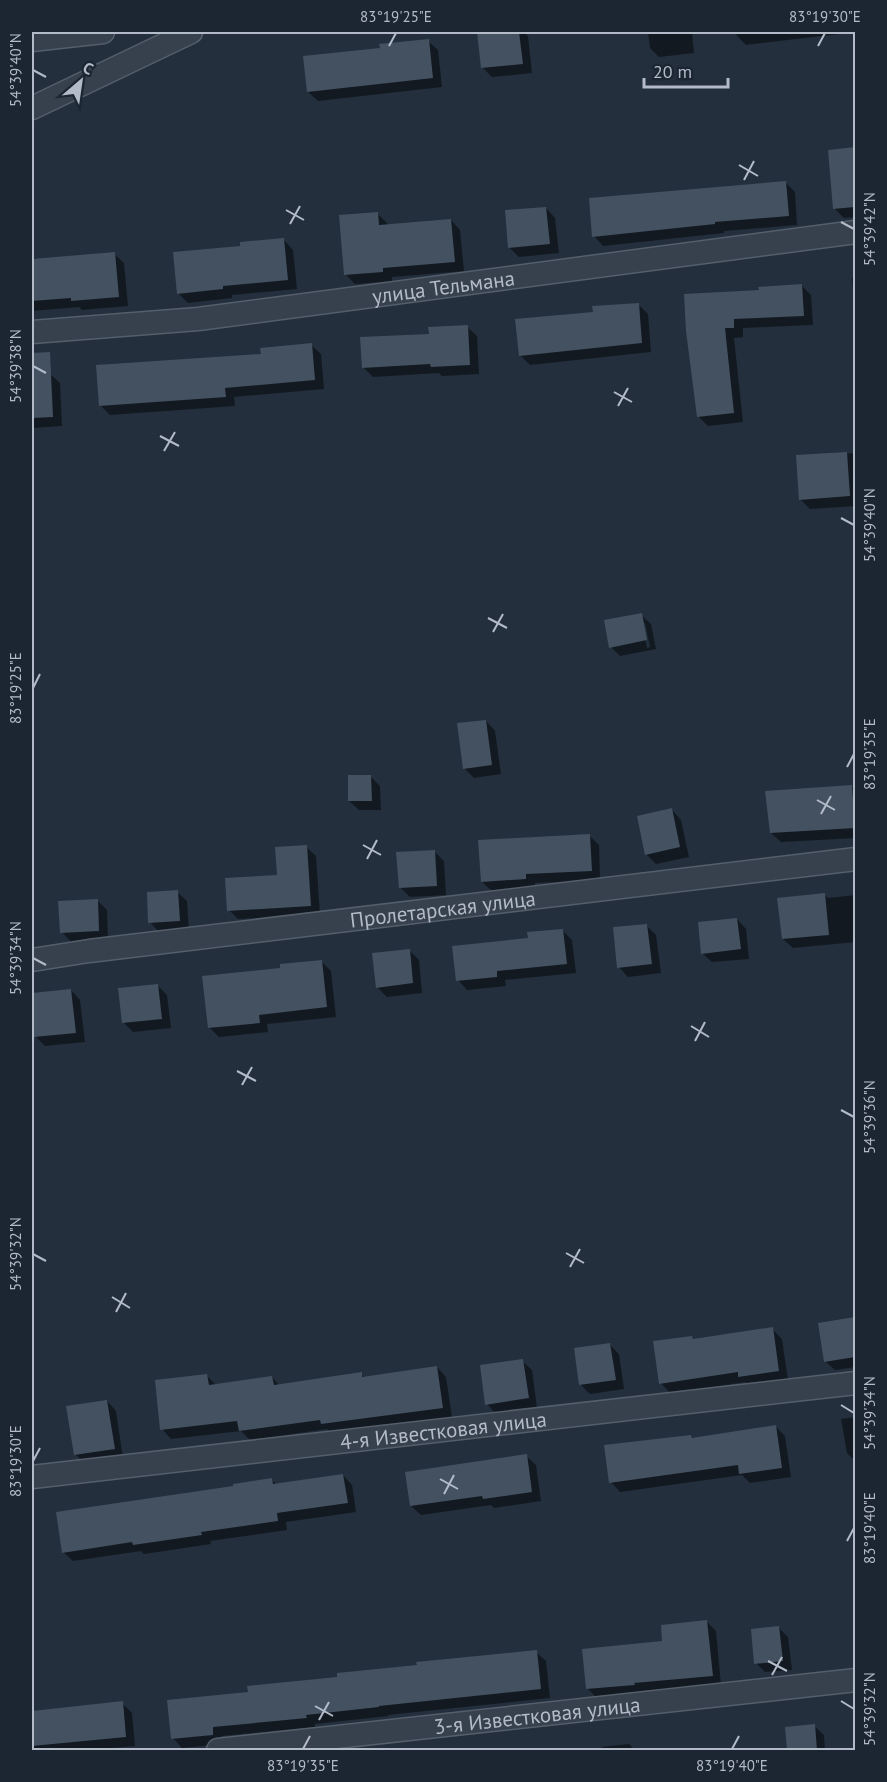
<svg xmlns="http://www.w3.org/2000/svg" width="887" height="1782" viewBox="0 0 887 1782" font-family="'PT Sans',sans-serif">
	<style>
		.shadow { fill: #0007; fill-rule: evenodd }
		.building { fill: #445161 }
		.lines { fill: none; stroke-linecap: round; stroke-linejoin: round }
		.street-casing { stroke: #555e6b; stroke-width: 25 }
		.street { stroke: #37404d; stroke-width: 22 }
		.ticks { fill: none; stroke: #b3bbc8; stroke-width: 2 }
		.labels { text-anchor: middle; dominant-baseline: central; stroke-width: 6; stroke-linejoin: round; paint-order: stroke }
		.street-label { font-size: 21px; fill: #b3bbc8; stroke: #1c2532 }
		.neatline { fill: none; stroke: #b3bbc8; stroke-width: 2 }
		.ticks-label { font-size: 15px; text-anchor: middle; fill: #b3bbc8 }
	</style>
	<rect width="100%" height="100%" fill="#232f3d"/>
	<path class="shadow" d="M478,32H523L528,36L532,73L492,77L482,67Z
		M648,32H692L694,53L659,57L650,48Z
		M736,32H856L746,45L737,36Z
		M428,41L438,50L442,87L318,101L308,92Z
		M856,149V217L844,218L834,208L829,151Z
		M785,182L795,192L797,225L724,231V233L603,246L594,236Z
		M546,208L555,218L559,253L519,257L509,247Z
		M377,213L387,223V226L451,220L460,230L464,271L392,277V281L355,284L346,275Z
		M284,240L293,250L297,289L232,295V298L188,303L178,293L242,247Z
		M114,254L124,263L128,306L82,310L79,307L32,311V257L38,260Z
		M852,278H856V309H855Z
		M802,286L811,295L813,325L743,328V337L734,338L743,422L708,426L699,417L688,331L760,292Z
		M638,304L648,314L651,352L530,365L520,355L594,313Z
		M467,327L477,336L479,374L442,376L439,373L373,377L363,367L430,335Z
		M311,345L321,354L324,389L234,397L235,406L110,415L100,405L262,355Z
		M50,374L60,383L62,426L32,428V375Z
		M856,453V506L810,509L800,499L798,457Z
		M641,615L651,624L656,649L620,656L611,647ZM642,623H645L650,647L647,648Z
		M486,721L495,731L501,774L474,778L464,768Z
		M371,777L380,786L381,810H359L349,801Z
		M852,787L856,789V838L781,842L771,833Z
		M672,810L681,820L689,857L656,864L646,854Z
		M589,835L599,845L600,880L535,883V888L492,891L482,882Z
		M306,847L316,856L320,915L238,919L229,910L278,876Z
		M434,851L444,861L446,895L410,897L400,887Z
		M177,892L187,901L189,930L159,932L150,922Z
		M824,894L828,898L856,895V942L793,948L783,939Z
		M97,900L107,910L108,940L71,942L62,932Z
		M737,919L746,929L749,959L712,962L702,953Z
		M647,926L656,935L661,973L628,977L619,967Z
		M563,931L572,940L576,973L505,980L506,986L467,990L458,980L529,939Z
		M409,950L419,960L422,993L387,997L377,987Z
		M321,961L331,971L336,1017L267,1024L268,1032L219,1037L209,1027L282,969Z
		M158,986L167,995L171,1028L133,1032L123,1022Z
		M71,990L80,1000L85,1042L45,1046L36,1037L32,995Z
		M855,1319L856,1367L835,1370L825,1361Z
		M772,1329L782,1339L788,1380L749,1386L746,1382L670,1393L661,1383L692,1337L695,1340Z
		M609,1344L619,1354L624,1389L590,1394L581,1385Z
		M522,1361L532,1370L537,1408L496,1414L487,1404Z
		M437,1367L446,1377L452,1417L332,1433L327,1429L250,1440L241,1431L171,1439L162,1429L207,1376L217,1386L272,1377L280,1386L361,1374L365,1378Z
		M107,1401L116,1411L123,1458L85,1463L75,1454Z
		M856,1417V1462L847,1453L841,1419Z
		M775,1426L785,1436L791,1477L750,1483L742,1475L620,1492L611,1482L691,1436L694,1439Z
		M526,1456L536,1465L541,1501L494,1508L491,1505L421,1515L411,1506Z
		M343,1475L352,1485L356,1512L286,1522L287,1530L210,1541L211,1544L144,1554L141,1551L73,1561L63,1552L235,1488L271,1479L277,1485Z
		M707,1622L716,1631L721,1685L643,1692V1694L597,1698L588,1689L664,1642Z
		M779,1628L788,1637L792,1670L765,1672L756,1663Z
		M536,1652L546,1661L550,1698L388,1715V1716L315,1724V1727L221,1736L222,1744L182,1748L173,1738L339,1679Z
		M122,1703L132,1713L135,1746L87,1750H32V1712Z
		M814,1726L824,1735L825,1750H789L786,1729Z
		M629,1744L635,1750H602V1747Z"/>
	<path class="building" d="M477,32H519L523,64L481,68Z
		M429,39L433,78L307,92L303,56L380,48L379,44Z
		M855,147V207L833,209L828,150Z
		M786,181L789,216L715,222V224L592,237L589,198Z
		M546,207L550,244L508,248L505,210Z
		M378,212L379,225L451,219L455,262L383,268V272L344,275L339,215Z
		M284,238L288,280L223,286V289L177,294L173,252L240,246V242Z
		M115,252L119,297L71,301V298L32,301V259Z
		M802,284L804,316L734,319V328H725L734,413L697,417L686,331L684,294L759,290L758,287Z
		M639,303L642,343L519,356L515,319L593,312L592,306Z
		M468,325L470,365L431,367L430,364L362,368L360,337L429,334L428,327Z
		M312,343L315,380L225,388L226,397L99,406L96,365L261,354L260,348Z
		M50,352L53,417L32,418V353Z
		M847,452L850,496L799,500L796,455Z
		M642,613L647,640L609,648L604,620Z
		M486,720L492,765L463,769L457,723Z
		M348,775H371L372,801H348Z
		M852,785L855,828L770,833L765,791Z
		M672,808L680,847L645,855L637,816Z
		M590,834L592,871L526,874V879L481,882L478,840Z
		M307,845L311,906L227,911L225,878L277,875L275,847Z
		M435,850L437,886L399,888L396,852Z
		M178,890L180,921L148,923L147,892Z
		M825,893L829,935L782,939L777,898Z
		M98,899L99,931L60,933L58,901Z
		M737,918L741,949L701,954L698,922Z
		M647,924L652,964L617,968L613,927Z
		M563,929L567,964L497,971V977L456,981L452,946L528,938L527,932Z
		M410,949L413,983L376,988L372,953Z
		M322,960L327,1007L259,1015L260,1023L208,1028L202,976L280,968V964Z
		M158,984L162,1019L122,1023L118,988Z
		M71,989L76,1033L34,1037L32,993Z
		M855,1317V1357L824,1362L818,1323Z
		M773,1327L779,1371L738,1377V1372L659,1384L653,1341L692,1336L693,1339Z
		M610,1343L616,1380L579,1385L574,1348Z
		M523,1359L529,1398L485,1405L480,1365Z
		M437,1366L443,1408L321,1424L320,1420L239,1431L237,1421L160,1430L155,1380L207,1374L209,1385L272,1376L274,1385L362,1372V1377Z
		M107,1400L115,1449L74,1455L66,1406Z
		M776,1425L782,1468L739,1474L738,1465L609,1483L604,1445L691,1435L692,1438Z
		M527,1454L532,1492L483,1499L482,1496L410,1506L405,1472Z
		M343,1474L348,1503L277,1513L278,1521L201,1532L202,1535L133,1545L132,1542L62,1553L56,1512L233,1486V1484L272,1478L273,1484Z
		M707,1620L713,1676L634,1683L635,1685L586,1689L582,1649L662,1641L661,1625Z
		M779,1626L783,1661L754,1664L751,1629Z
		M537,1650L541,1689L379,1706V1707L306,1715L307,1718L213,1727V1735L171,1739L167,1700L248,1692L247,1686L337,1677V1673L417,1665L416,1662Z
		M123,1701L126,1737L32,1746V1711Z
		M815,1724L817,1750H787L785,1727Z"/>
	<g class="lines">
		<defs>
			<g id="street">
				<path d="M32,40L103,32"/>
				<path d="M32,108L191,32"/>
				<path id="s1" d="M32,332L198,319L856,232"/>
				<path id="s2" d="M32,960L89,951L856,859"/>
				<path id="s3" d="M32,1477L856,1383"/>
				<path id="s4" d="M218,1750L856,1680"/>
			</g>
		</defs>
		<use href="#street" class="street-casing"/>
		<use href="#street" class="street"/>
	</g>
	<path class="ticks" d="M389,46L396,33M818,46L825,33M33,70L46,77M739,165L758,176M744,180L754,161M286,210L304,220M841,222L854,229M290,224L300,206M33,366L46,373M614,392L632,402M618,406L628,388M160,436L179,446M164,451L175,432M841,518L854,525M488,618L507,628M493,632L503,614M33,688L40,674M847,767L854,754M817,800L835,810M821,814L831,796M363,845L381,855M367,859L377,840M33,958L46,965M691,1026L709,1037M695,1041L705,1022M237,1071L256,1081M242,1085L252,1067M841,1110L854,1117M566,1253L584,1263M33,1254L46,1261M570,1267L580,1249M112,1297L130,1308M116,1312L126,1293M841,1405L854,1413M33,1461L40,1448M440,1479L458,1489M444,1494L454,1475M847,1541L854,1528M768,1661L787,1671M772,1675L782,1657M841,1701L854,1709M315,1706L333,1716M319,1720L329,1702M303,1749L310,1736M732,1749L739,1736"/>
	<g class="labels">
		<g class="street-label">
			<text stroke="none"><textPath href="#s1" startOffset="414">улица Тельмана</textPath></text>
			<text stroke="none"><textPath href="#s2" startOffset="414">Пролетарская улица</textPath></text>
			<text stroke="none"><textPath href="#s3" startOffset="414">4-я Известковая улица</textPath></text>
			<text stroke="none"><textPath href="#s4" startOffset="321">3-я Известковая улица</textPath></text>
		</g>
	</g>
	<rect width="887" height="1782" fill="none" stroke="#1c2532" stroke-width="66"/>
	<g transform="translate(81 81) rotate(29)" stroke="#1c2532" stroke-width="4.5" paint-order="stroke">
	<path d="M0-4.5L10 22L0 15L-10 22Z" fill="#b3bbc8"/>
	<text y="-9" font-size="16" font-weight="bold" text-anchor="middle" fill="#b3bbc8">С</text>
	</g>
	<path d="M644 78v9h84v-9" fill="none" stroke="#b3bbc8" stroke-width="3"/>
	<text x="653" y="78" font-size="18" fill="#b3bbc8" stroke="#1c2532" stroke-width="4.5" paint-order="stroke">20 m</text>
	<rect x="33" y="33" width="821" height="1716" class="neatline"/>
	<g class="ticks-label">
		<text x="396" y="22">83°19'25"E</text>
		<text x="825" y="22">83°19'30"E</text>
		<text transform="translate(16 70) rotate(-90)" y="5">54°39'40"N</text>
		<text transform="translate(870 229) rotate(-90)" y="5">54°39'42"N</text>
		<text transform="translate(16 366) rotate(-90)" y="5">54°39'38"N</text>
		<text transform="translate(870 525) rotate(-90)" y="5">54°39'40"N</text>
		<text transform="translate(16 688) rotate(-90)" y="5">83°19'25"E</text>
		<text transform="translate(870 754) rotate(-90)" y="5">83°19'35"E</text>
		<text transform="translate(16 958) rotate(-90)" y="5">54°39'34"N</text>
		<text transform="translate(870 1117) rotate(-90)" y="5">54°39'36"N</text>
		<text transform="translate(16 1254) rotate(-90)" y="5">54°39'32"N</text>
		<text transform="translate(870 1413) rotate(-90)" y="5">54°39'34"N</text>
		<text transform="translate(16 1461) rotate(-90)" y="5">83°19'30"E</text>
		<text transform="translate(870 1528) rotate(-90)" y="5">83°19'40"E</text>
		<text transform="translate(870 1709) rotate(-90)" y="5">54°39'32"N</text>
		<text x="303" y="1771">83°19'35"E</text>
		<text x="732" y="1771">83°19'40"E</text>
	</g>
</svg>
